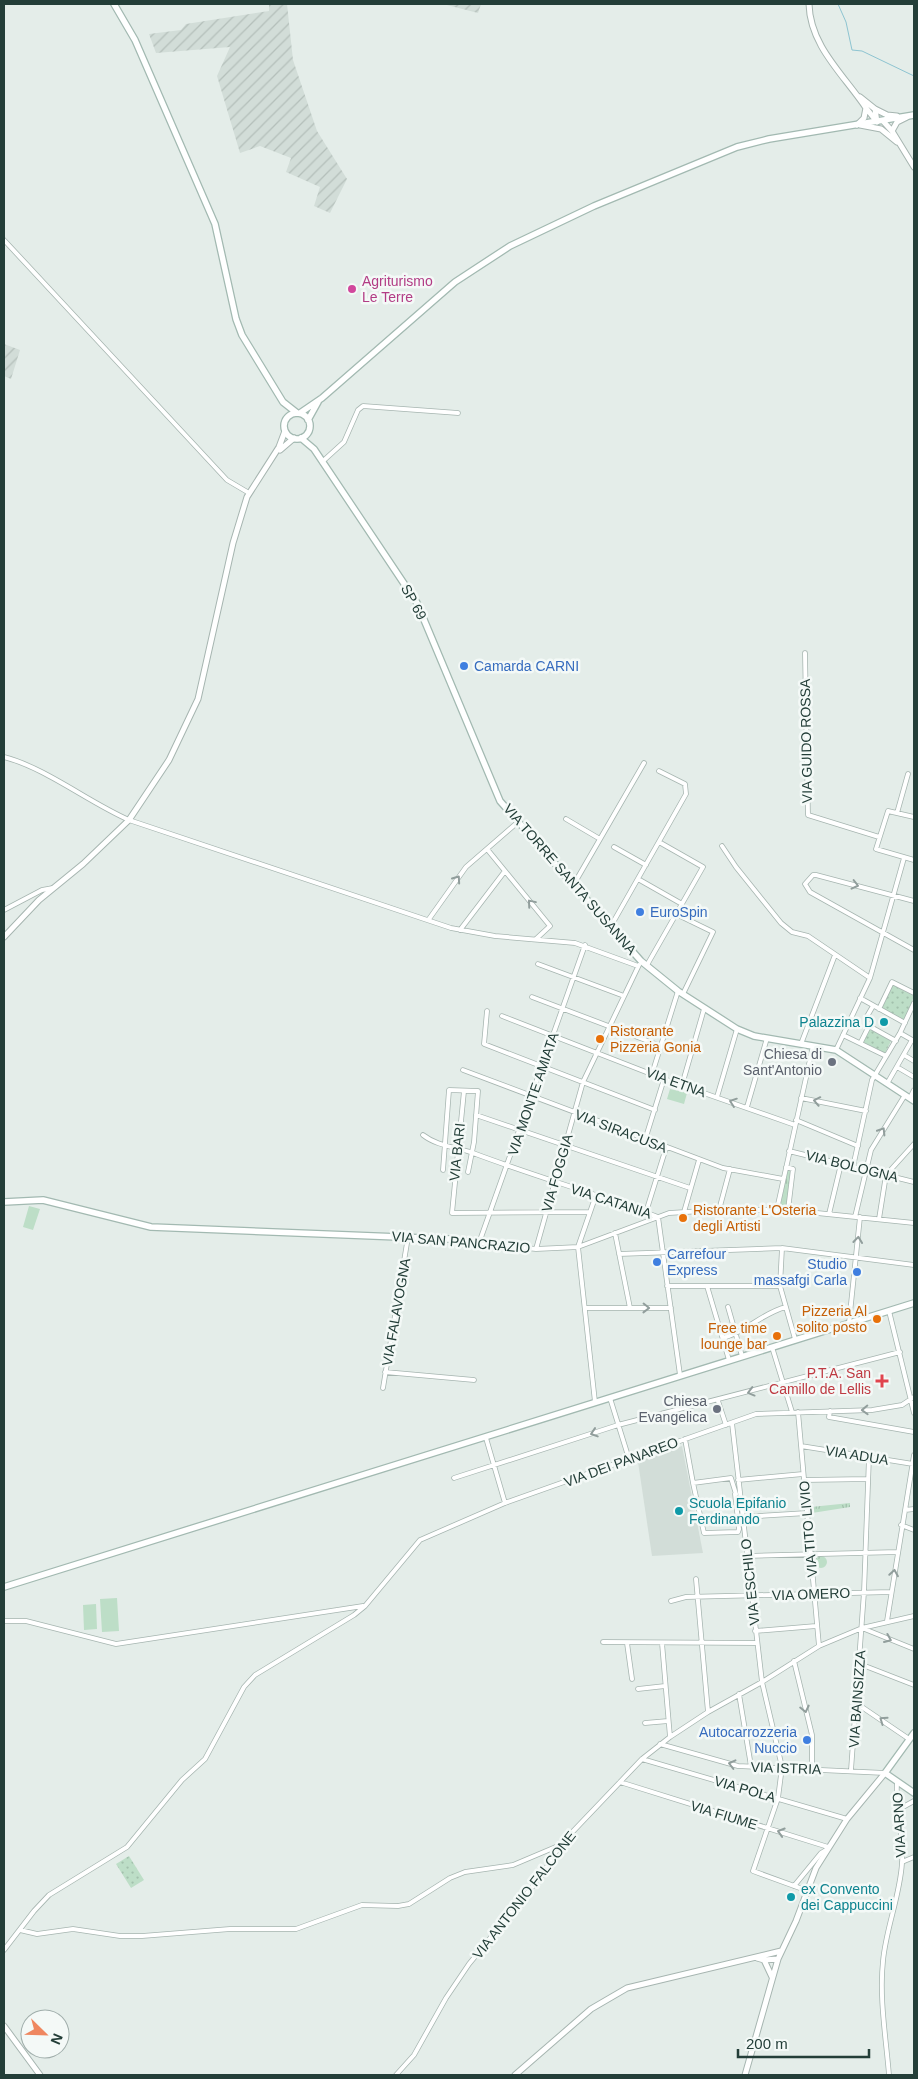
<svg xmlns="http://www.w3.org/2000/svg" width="918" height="2079" viewBox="0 0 918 2079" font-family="Helvetica,sans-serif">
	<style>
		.built { fill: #d2ddd8 }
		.industrial { fill: url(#industrial-furrows) }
		.grass { fill: url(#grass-tufts) }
		.park { fill: url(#park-dots) }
		.pitch { fill: #bddec7 }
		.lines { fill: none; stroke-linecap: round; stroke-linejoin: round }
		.stream { stroke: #8dc4d1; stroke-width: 1 }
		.minor-casing { stroke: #a6b5b0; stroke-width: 5.5 }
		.tertiary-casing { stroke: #a6b5b0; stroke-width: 7 }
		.secondary-casing { stroke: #a2b9b1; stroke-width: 8 }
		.minor { stroke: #fff; stroke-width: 4 }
		.tertiary { stroke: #fff; stroke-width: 5 }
		.secondary { stroke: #fff; stroke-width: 5.5 }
		.oneway { stroke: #919e9c }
		.hotel-dot { fill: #d1479c; stroke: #f4f9f7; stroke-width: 2 }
		.shop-dot { fill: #3f7fe0; stroke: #f4f9f7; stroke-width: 2 }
		.culture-dot { fill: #0f9aa8; stroke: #f4f9f7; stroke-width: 2 }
		.food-dot { fill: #e8710a; stroke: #f4f9f7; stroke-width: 2 }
		.worship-dot { fill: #6b7280; stroke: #f4f9f7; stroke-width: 2 }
		.health-dot { fill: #e0444e; stroke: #f4f9f7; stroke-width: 2 }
		.labels { text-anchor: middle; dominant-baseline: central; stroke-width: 5; stroke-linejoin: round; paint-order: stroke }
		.hotel-label { font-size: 14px; fill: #b23c85; stroke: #f4f9f7; text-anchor: start }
		.street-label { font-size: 14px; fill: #233e38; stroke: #f4f9f7 }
		.shop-label { font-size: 14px; fill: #366cbe; stroke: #f4f9f7; text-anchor: start }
		.culture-label { font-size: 14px; fill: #0d838f; stroke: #f4f9f7; text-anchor: start }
		.food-label { font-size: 14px; fill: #c56008; stroke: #f4f9f7; text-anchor: start }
		.worship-label { font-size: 14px; fill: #5b616d; stroke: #f4f9f7; text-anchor: end }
		.health-label { font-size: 14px; fill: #be3a42; stroke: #f4f9f7; text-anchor: end }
	</style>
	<defs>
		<pattern id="industrial-furrows" width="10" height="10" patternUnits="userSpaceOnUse" patternTransform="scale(1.25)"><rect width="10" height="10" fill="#d2ddd8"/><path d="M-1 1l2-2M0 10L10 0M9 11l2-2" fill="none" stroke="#b4bfba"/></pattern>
		<pattern id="grass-tufts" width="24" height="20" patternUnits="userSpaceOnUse" patternTransform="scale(1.25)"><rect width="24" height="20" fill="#bddec7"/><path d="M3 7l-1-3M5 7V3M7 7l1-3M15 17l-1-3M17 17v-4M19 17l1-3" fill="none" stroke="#a2c0ac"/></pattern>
		<pattern id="park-dots" width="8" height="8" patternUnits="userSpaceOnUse" patternTransform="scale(1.25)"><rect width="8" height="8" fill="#bddec7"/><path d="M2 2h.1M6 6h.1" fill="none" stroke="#a2c0ac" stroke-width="1.8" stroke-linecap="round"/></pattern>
	</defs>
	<rect width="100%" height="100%" fill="#e4ede9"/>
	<path class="built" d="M682,1446L703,1553L652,1556L638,1462Z"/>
	<path class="industrial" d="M269,4H287L293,60L317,131L347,179L330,213L314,206L320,187L286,172L291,158L260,146L240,153L217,76L230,47L156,53L149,34L181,30L186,24L269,11Z
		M443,4H481L478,13Z
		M4,344L20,350L11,379L4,376Z"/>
	<path class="grass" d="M788,1169L792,1170L787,1206H780Z
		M850,1503V1507L812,1513L811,1507Z
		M815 1562a6 6 0 1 1 12 0a6 6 0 1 1-12 0Z"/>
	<path class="park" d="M893,985L914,996L905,1021L881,1008Z
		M870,1029L891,1041L885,1053L863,1042Z
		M129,1856L144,1880L131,1888L116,1864Z"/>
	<path class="pitch" d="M670,1089L687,1093L684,1104L667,1099Z
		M29,1206L40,1209L33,1230L23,1227Z
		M117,1598L119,1631L102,1632L100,1599Z
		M96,1604L97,1629L84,1630L83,1605Z"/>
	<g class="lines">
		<path class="stream" d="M838,4L846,22L852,50L862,51L914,76"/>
		<defs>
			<path id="minor" d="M4,240L227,480L249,493
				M322,462L344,442L358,410L363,406L458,413
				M805,653L808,815L879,837
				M4,757C46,768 88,802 129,820L451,928L495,936L575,943L638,966
				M897,813L908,774
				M914,817L888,811L876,849L914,860
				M566,819L600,839
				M722,846L736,867L781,923L792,932L808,936L870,978
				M614,847L646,865
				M487,849L550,926L536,939
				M638,879L682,904
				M574,884L644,763
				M914,901L816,875H813L805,884L810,892L914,950
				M4,910L42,890L53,888
				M676,914L713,932L683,994
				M429,919L466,867L518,822
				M611,926L686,794L685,784L659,771
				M460,930L505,871
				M585,945L479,1243L536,1249L578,1247L669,1213L719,1210H788L914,1223
				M538,964L624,996
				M647,965L703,867L659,842
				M532,997L661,1046
				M860,998L905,1023
				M879,1009L892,982L914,993
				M487,1011L484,1044L655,1110
				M502,1016L664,1079L795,1125
				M869,1026L896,1041
				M900,1033L914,1041
				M843,1035L886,1056
				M861,1042L869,1026L866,1018L873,1006
				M801,1044L835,955
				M836,1050L870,978L904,858
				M904,1055L914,1061
				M897,1067L914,1077
				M463,1070L723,1168L783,1179
				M652,1074L678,991
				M888,1082L912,1040
				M682,1085L704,1009
				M464,1091L452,1213L590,1212
				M717,1097L737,1029
				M801,1098L866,1111
				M910,1098L914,1090
				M747,1107L767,1038
				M476,1115L690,1188
				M796,1120L858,1146
				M423,1135C437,1146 456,1147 473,1153C534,1176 597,1194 658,1217L680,1375
				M645,1140L664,1079
				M789,1151L914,1182
				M786,1167L793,1169L788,1210
				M853,1167L872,1080L900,1033L914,1003
				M443,1170L449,1090L478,1091L474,1142L468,1172
				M777,1209L813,1046
				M719,1210L730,1169
				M646,1212L666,1148
				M684,1212L699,1160
				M829,1214L841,1164
				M855,1217L871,1150L905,1095
				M879,1219L886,1175L914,1144
				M615,1233L630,1308
				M782,1248L780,1286L795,1339
				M536,1249L583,1082L639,965
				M619,1254L782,1248L914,1265
				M667,1286H780
				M707,1286L729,1360
				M728,1307L742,1356
				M586,1308H671
				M889,1311L914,1413
				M849,1323L860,1217
				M723,1338C746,1332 762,1313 786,1307
				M772,1347L792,1412
				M385,1372L474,1380
				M383,1388L408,1237
				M610,1398L629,1459
				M718,1401L726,1425
				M595,1402L578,1247L596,1195
				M830,1411L829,1417L914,1432
				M798,1412L819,1646
				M732,1423L762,1682L782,1767L778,1798L753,1871L808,1891
				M486,1438L505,1503
				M685,1439L693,1483L731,1478L736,1494
				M801,1446L913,1464
				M454,1478L618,1425L900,1352
				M738,1480L803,1474
				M804,1480L868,1479
				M693,1483L704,1533L738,1532L739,1529L735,1494
				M905,1510L914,1509
				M743,1517L807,1513
				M901,1525L914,1530
				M746,1556L898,1552
				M696,1579L708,1712
				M671,1601L686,1597L891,1592
				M4,1621H26L116,1644L363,1606
				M887,1621L914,1455
				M862,1628L914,1649
				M755,1631L816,1626
				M603,1642L757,1643
				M627,1643L632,1679
				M662,1643L670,1737
				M794,1661L812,1735V1768
				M860,1664L914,1685
				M638,1689L665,1686
				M739,1694L751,1766
				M856,1703L909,1739
				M645,1723L668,1721
				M660,1744L738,1766L885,1773
				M642,1759L847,1819
				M851,1770L864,1592L869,1457
				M620,1782L828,1847
				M898,1813L903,1807L914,1801
				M902,1862L914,1857
				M794,1886L821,1853L826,1850
				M20,1930L37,1934L73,1929L120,1936H142L230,1929H296L362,1905L398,1906L409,1904L450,1878L465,1872L513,1865L558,1846
				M4,1950L34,1911L49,1895L127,1847L182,1780L205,1759L244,1687L255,1675L354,1615L365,1606L420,1540L505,1503L756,1414L872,1410L902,1405L914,1397
				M396,2075L414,2055L446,1998L469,1964L542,1875L560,1845L642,1759L670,1737L708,1712L762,1682L819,1646L862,1628L914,1616
				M889,2075C886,2038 879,1998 883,1961C886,1928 900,1896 902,1863C904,1836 895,1810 897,1783"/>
			<path id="tertiary" d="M809,4C810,46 844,75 866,108L864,118L857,125
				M860,97L875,109L877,122
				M866,108L877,122
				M875,109L887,115L897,116
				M883,121L892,131L914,167
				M860,125L881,129L897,142
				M892,131L897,122L907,117
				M280,450L294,438
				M4,937L39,900L83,864L129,820L169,760L198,699L233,543L247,497L279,447L285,431
				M757,1958L764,1960L772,1977
				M764,1960L778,1959
				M4,2026L40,2075
				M515,2075L591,2009L627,1988L781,1951
				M745,2075L778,1959L796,1921L816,1868L847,1819L885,1773"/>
			<path id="secondary" d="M114,4L135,40L215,224L236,319L242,335L283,402L297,413
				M300,413L322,398L455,282L510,246L594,206L737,147L769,139L914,115
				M284 426a13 13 0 1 1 26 0a13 13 0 1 1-26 0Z
				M308,420L318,402
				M301,438L314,449L417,603L500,801L641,961L678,991L737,1029L754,1036L836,1050L914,1101
				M4,1202L43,1200L151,1227L449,1239L479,1243
				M4,1587L914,1303
				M914,1733L885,1773L914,1793"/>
		</defs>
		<use href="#minor" class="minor-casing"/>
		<use href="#tertiary" class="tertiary-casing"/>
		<use href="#secondary" class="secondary-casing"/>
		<use href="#minor" class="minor"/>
		<use href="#tertiary" class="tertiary"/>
		<use href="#secondary" class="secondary"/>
	</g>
	<defs><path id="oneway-chevron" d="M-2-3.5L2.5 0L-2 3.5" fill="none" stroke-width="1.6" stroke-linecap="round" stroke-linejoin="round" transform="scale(1.25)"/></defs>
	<g class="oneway">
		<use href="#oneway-chevron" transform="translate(457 879) rotate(-55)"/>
		<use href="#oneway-chevron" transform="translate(855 885) rotate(14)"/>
		<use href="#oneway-chevron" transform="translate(531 903) rotate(-130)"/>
		<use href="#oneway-chevron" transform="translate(817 1101) rotate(-169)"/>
		<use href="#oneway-chevron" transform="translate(733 1102) rotate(-161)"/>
		<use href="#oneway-chevron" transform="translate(882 1131) rotate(-58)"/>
		<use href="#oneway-chevron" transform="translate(858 1240) rotate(-84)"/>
		<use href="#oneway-chevron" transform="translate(646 1308) rotate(1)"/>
		<use href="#oneway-chevron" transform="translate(751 1392) rotate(165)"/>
		<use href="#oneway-chevron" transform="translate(865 1410) rotate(178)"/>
		<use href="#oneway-chevron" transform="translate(594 1433) rotate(162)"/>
		<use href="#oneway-chevron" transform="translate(894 1573) rotate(-81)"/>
		<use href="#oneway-chevron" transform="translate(888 1639) rotate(23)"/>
		<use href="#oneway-chevron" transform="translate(805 1709) rotate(77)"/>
		<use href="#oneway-chevron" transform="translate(883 1720) rotate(-145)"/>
		<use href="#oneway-chevron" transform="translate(732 1764) rotate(-166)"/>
		<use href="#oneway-chevron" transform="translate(781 1832) rotate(-163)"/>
	</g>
	<circle class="hotel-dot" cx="352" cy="289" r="5"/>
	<g class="shop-dot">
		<circle cx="464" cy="666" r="5"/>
		<circle cx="640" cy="912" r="5"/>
		<circle cx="657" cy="1262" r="5"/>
		<circle cx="857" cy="1272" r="5"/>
		<circle cx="807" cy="1740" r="5"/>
	</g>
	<g class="culture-dot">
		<circle cx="884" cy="1022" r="5"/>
		<circle cx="679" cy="1511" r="5"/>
		<circle cx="791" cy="1897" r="5"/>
	</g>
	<g class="food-dot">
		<circle cx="600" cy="1039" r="5"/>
		<circle cx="683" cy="1218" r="5"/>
		<circle cx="877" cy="1319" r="5"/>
		<circle cx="777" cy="1336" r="5"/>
	</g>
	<g class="worship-dot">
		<circle cx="832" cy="1062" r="5"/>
		<circle cx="717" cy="1409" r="5"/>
	</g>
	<path class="health-dot" d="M879.5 1373.5h5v5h5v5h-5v5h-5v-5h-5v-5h5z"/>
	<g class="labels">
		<g class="hotel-label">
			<text x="362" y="281">Agriturismo<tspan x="362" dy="16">Le Terre</tspan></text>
		</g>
		<g class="street-label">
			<text transform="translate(414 602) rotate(61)">SP 69</text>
			<text transform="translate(806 741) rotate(-91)">VIA GUIDO ROSSA</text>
			<text transform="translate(570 879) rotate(49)">VIA TORRE SANTA SUSANNA</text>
			<text transform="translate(676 1082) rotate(20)">VIA ETNA</text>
			<text transform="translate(533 1094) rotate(-71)">VIA MONTE AMIATA</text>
			<text transform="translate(621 1131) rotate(21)">VIA SIRACUSA</text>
			<text transform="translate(457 1152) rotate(-84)">VIA BARI</text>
			<text transform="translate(852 1166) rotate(14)">VIA BOLOGNA</text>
			<text transform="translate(557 1173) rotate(-74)">VIA FOGGIA</text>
			<text transform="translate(611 1201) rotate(18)">VIA CATANIA</text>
			<text transform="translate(461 1242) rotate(5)">VIA SAN PANCRAZIO</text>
			<text transform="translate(396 1312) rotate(-80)">VIA FALAVOGNA</text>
			<text transform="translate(857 1455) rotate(9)">VIA ADUA</text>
			<text transform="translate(621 1462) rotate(-20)">VIA DEI PANAREO</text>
			<text transform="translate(808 1529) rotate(-95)">VIA TITO LIVIO</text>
			<text transform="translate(750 1582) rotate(-96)">VIA ESCHILO</text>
			<text transform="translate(811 1594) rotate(-2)">VIA OMERO</text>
			<text transform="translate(857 1699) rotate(-86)">VIA BAINSIZZA</text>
			<text transform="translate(786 1768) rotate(2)">VIA ISTRIA</text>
			<text transform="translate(745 1789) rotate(16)">VIA POLA</text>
			<text transform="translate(724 1815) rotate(17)">VIA FIUME</text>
			<text transform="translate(899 1825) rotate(-93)">VIA ARNO</text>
			<text transform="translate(524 1895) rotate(-52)">VIA ANTONIO FALCONE</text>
		</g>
		<g class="shop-label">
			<text x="474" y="666">Camarda CARNI</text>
			<text x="650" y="912">EuroSpin</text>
			<text x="667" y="1254">Carrefour<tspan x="667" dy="16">Express</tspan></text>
			<text x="847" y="1264" text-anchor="end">Studio<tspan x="847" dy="16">massafgi Carla</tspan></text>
			<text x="797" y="1732" text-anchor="end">Autocarrozzeria<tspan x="797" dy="16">Nuccio</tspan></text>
		</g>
		<g class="culture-label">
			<text x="874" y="1022" text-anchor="end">Palazzina D</text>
			<text x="689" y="1503">Scuola Epifanio<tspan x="689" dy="16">Ferdinando</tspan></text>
			<text x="801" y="1889">ex Convento<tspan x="801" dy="16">dei Cappuccini</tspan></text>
		</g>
		<g class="food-label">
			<text x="610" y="1031">Ristorante<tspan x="610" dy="16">Pizzeria Gonia</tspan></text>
			<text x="693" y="1210">Ristorante L'Osteria<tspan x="693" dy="16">degli Artisti</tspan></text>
			<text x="867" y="1311" text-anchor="end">Pizzeria Al<tspan x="867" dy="16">solito posto</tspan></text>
			<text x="767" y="1328" text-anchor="end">Free time<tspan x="767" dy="16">lounge bar</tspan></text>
		</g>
		<g class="worship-label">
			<text x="822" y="1054">Chiesa di<tspan x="822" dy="16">Sant'Antonio</tspan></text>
			<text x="707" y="1401">Chiesa<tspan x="707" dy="16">Evangelica</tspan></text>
		</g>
		<g class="health-label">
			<text x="871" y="1373">P.T.A. San<tspan x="871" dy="16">Camillo de Lellis</tspan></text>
		</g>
	</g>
	<rect width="918" height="2079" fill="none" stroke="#233e38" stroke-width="10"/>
	<g transform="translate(45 2034) rotate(113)"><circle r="24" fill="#f4f9f7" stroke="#a0aeab"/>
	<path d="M0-4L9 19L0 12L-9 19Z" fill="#ef8760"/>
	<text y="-8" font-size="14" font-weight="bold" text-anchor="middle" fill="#233e38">N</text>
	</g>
	<path d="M738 2049v8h131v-8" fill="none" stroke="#233e38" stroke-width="2.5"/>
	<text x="746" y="2049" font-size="15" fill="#233e38" stroke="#f4f9f7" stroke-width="4" paint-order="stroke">200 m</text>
</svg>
